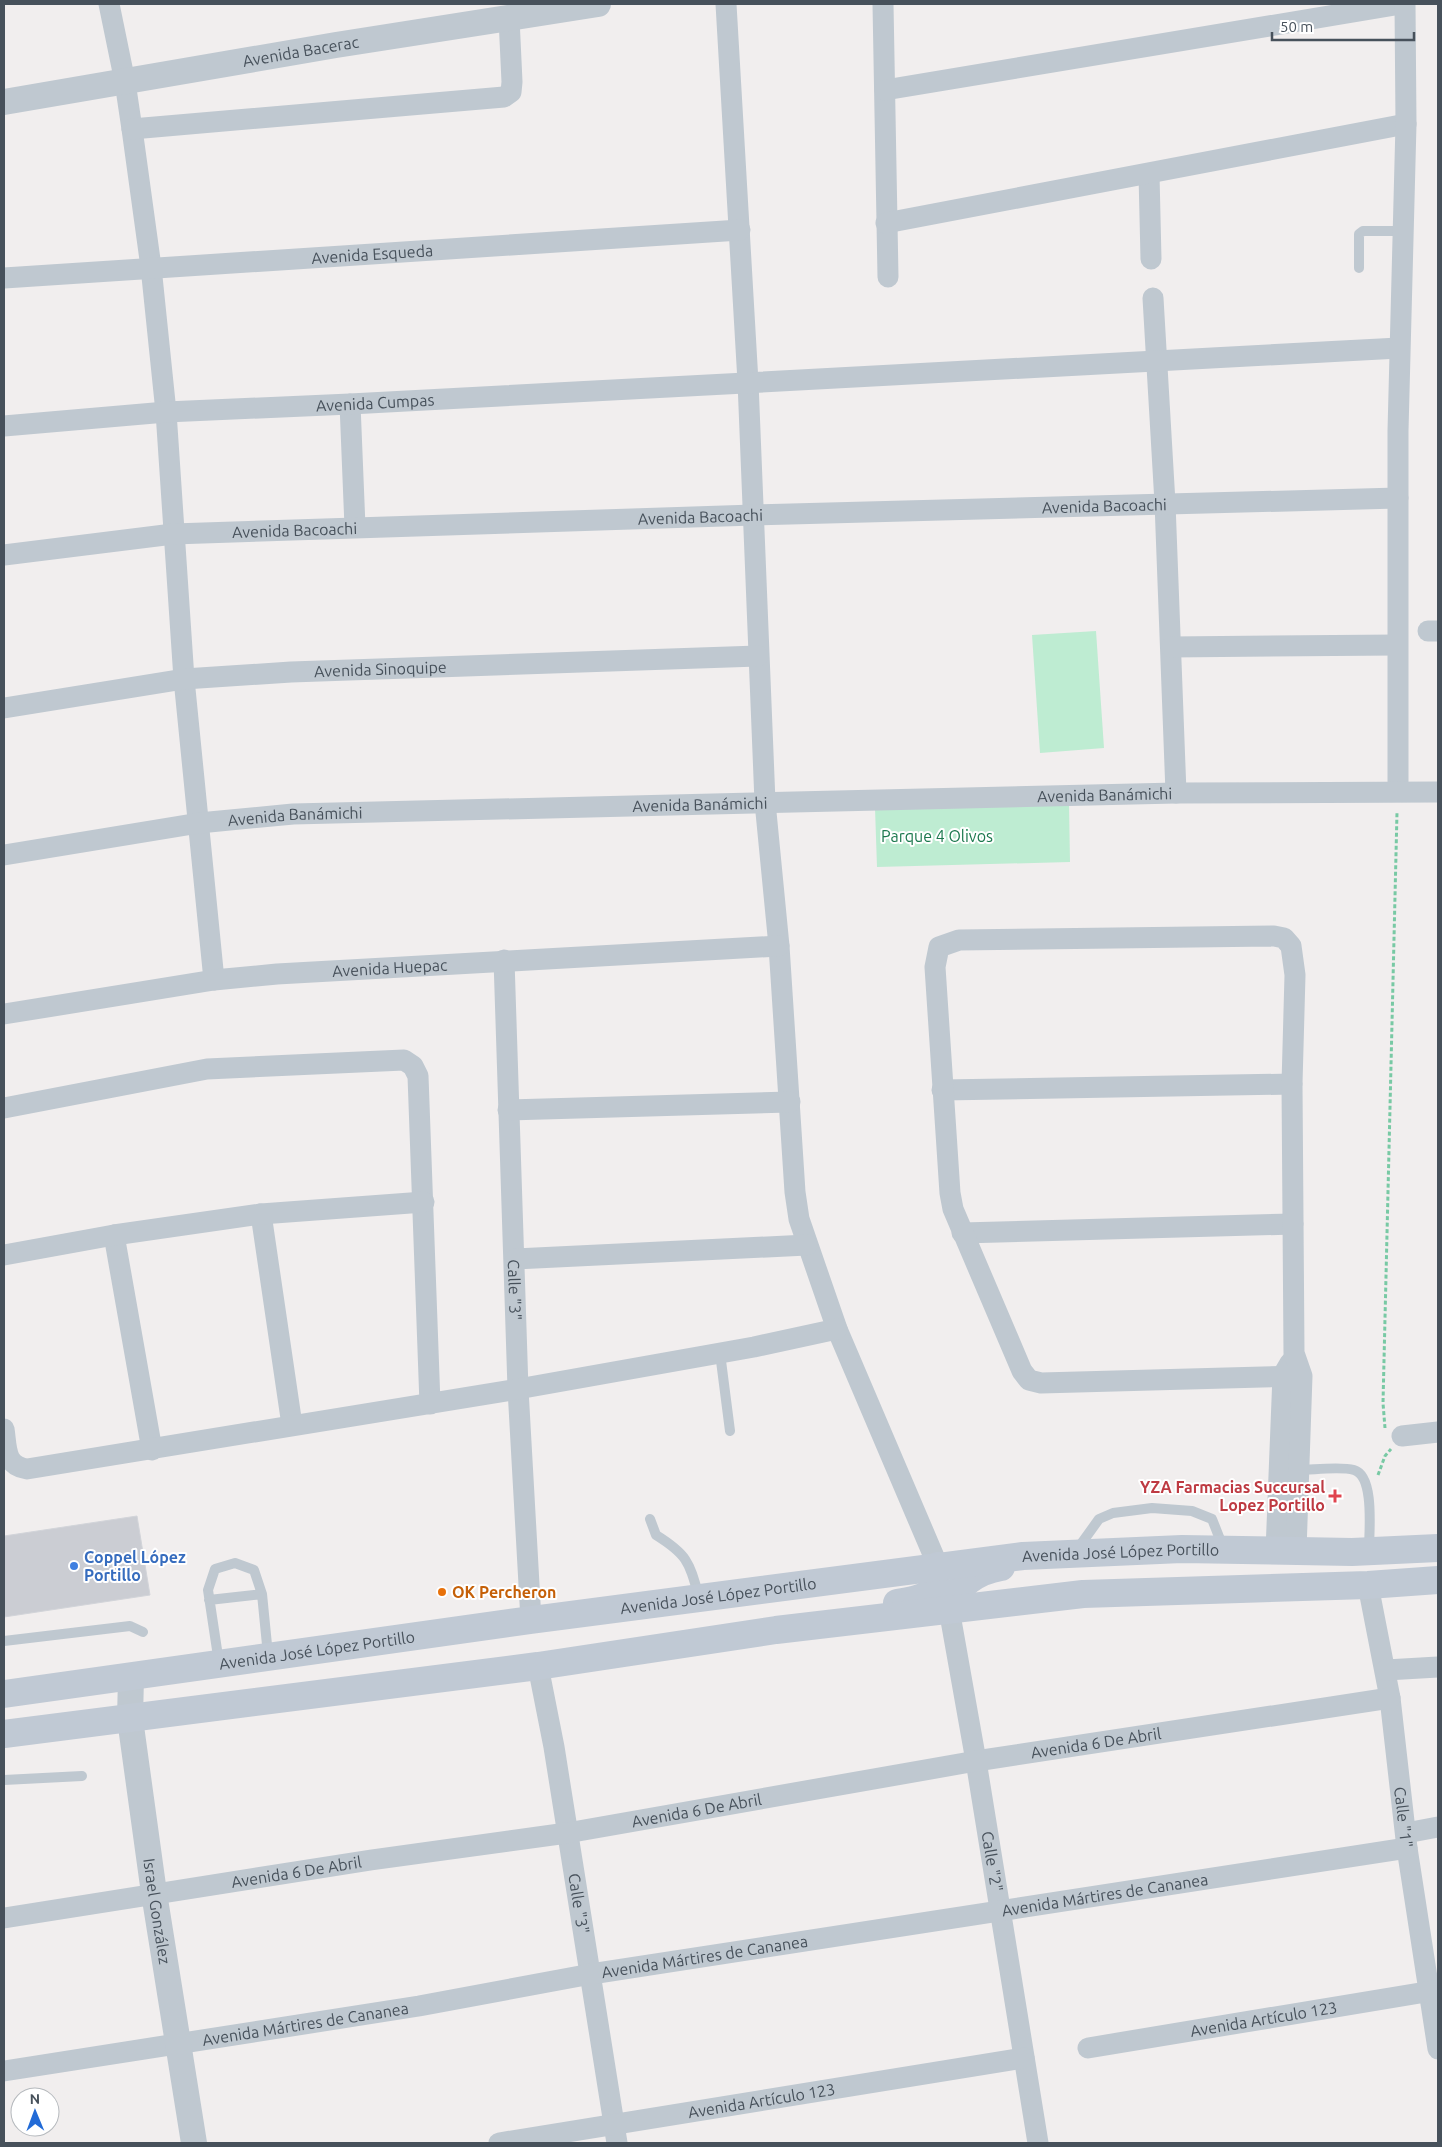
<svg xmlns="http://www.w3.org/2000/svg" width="1442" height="2147" viewBox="0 0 1442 2147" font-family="Ubuntu,sans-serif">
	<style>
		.green { fill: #beecd2 }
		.building { fill: #cbcdd3; stroke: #d2d4d9 }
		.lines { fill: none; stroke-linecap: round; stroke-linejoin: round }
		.path { stroke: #78c9a4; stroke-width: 3; stroke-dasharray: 4 2.5; stroke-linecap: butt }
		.service { stroke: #bfc8d0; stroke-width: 10 }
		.minor { stroke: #bfc8d0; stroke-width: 21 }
		.tertiary { stroke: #bfc8d0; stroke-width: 26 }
		.secondary { stroke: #c0c9d4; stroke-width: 28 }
		.health-dot { fill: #e0444e; stroke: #fff; stroke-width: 2 }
		.shop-dot { fill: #3f7fe0; stroke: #fff; stroke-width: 2 }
		.food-dot { fill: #e8710a; stroke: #fff; stroke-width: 2 }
		.labels { text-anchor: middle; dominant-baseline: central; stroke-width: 4; stroke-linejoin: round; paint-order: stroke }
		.street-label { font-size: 16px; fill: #47515b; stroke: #fff }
		.park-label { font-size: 16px; fill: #1b784d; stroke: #fff }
		.health-label { font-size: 16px; font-weight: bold; fill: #be3a42; stroke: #fff; text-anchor: end }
		.shop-label { font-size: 16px; font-weight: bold; fill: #366cbe; stroke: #fff; text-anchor: start }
		.food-label { font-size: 16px; font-weight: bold; fill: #c56008; stroke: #fff; text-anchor: start }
	</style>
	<rect width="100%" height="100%" fill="#f1eeee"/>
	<path class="green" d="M1096,631L1104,748L1040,753L1032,635Z
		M1069,803L1070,862L877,867L875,808Z"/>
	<path class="building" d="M137,1516L150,1595L4,1617V1536Z"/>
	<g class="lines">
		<path class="path" d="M1385,1428L1383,1403L1397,812
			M1378,1475L1385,1456L1391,1449"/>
		<path class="service" d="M1359,268V234L1363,231H1402
			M720,1353L730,1431
			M1299,1470C1313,1470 1340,1466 1354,1470C1375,1476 1369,1532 1369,1550
			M650,1519L656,1535C688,1555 689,1562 699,1597
			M1076,1551L1099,1519L1113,1513L1152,1508L1192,1511L1212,1519L1223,1547
			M209,1600L262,1594
			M4,1641L130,1626L143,1632
			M219,1663L208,1590L215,1569L235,1563L254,1570L262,1594L268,1655
			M4,1780L82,1776"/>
		<g class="minor">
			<path d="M109,4L125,82L132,129L151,267L166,412L184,679L214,980"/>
			<path d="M726,4L748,382L765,802L779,946L795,1192L799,1219L837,1329L938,1566"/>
			<path d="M883,4L888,277"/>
			<path d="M885,90L1401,4"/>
			<path d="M132,129L504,97L511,92L512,82L509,18"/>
			<path d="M1149,174L1151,259"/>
			<path d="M886,223L1406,124"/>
			<path id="s1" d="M4,278L740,230"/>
			<path d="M1153,298L1165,503L1176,793"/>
			<path d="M350,404L355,527"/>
			<path id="s2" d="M4,426L166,412L350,404L1399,348"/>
			<path id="s3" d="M4,555L173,534L754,515L1398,498"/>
			<path d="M1428,631H1438"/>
			<path d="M1171,647L1397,645"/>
			<path id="s4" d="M4,708L184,679L291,672L758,656"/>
			<path d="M1398,791V431L1406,124L1405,4"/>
			<path id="s5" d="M4,855L199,823L293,814L1176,793L1438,792"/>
			<path id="s6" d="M504,960L518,1389L531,1620"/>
			<path id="s7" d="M4,1014L214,980L277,974L779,946"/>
			<path d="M942,1090L1292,1084"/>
			<path d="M4,1108L207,1069L404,1060L413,1066L418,1076L430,1404"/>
			<path d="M508,1110L790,1102"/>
			<path d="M261,1214L292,1425"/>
			<path d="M962,1233L1293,1224"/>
			<path d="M114,1235L152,1450"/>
			<path d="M4,1255L114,1235L261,1214L424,1202"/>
			<path d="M515,1259L807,1245"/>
			<path d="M4,1429C7,1448 4,1465 27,1469L518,1389L754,1347L837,1329"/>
			<path d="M1402,1436L1438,1432"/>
			<path d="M1276,1551L1283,1375L1290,1363"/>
			<path d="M1296,1551L1302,1376L1294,1353L1292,1084L1295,975L1291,946L1284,938L1274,936L959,940L939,947L935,967L950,1193L953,1209L1022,1371L1029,1380L1041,1383L1302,1376"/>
			<path id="s8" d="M1368,1585L1390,1698L1407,1848L1438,2049"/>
			<path id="s9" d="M949,1609L976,1761L1038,2143"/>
			<path id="s10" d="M538,1666L554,1747L617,2143"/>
			<path d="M1386,1670L1438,1667"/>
			<path d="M1406,1833L1438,1827"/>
			<path id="s11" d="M4,1918L371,1860L567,1833L976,1761L1390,1698"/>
			<path id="s12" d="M1088,2048L1438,1990"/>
			<path id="s13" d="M4,2071L419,2006L591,1974L1407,1848"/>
			<path id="s14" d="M499,2143L1024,2058"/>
		</g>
		<g class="tertiary">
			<path id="s15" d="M4,102L336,45L598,4"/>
			<path id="s16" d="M131,1677L130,1719L154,1893L194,2143"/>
		</g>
		<g class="secondary">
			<path d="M897,1603C926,1598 934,1597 938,1566"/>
			<path d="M949,1609C956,1585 977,1571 1001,1567"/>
			<path id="s17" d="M4,1694L531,1620L1023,1556L1182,1549L1352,1552L1438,1548"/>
			<path d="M4,1734L538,1666L776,1630L1083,1594L1368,1585L1438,1580"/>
		</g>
	</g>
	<path class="health-dot" d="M1332.5 1488.5h5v5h5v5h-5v5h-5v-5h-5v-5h5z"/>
	<circle class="shop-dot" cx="74" cy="1566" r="5"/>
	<circle class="food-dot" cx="442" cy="1592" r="5"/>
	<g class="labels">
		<g class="street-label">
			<text stroke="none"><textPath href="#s15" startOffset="301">Avenida Bacerac</textPath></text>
			<text stroke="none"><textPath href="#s1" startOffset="369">Avenida Esqueda</textPath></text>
			<text stroke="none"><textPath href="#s2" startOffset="372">Avenida Cumpas</textPath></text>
			<text stroke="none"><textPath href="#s3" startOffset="1102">Avenida Bacoachi</textPath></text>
			<text stroke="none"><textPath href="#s3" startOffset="698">Avenida Bacoachi</textPath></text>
			<text stroke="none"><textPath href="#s3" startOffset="292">Avenida Bacoachi</textPath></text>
			<text stroke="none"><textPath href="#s4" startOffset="379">Avenida Sinoquipe</textPath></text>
			<text stroke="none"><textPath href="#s5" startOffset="1104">Avenida Banámichi</textPath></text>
			<text stroke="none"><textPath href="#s5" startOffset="699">Avenida Banámichi</textPath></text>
			<text stroke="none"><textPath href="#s5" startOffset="294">Avenida Banámichi</textPath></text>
			<text stroke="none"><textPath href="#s7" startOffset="389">Avenida Huepac</textPath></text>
			<text stroke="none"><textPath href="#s6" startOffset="330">Calle "3"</textPath></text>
			<text stroke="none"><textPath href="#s17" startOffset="1126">Avenida José López Portillo</textPath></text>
			<text stroke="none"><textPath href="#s17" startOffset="721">Avenida José López Portillo</textPath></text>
			<text stroke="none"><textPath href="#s17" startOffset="316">Avenida José López Portillo</textPath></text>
			<text stroke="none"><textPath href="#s11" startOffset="1106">Avenida 6 De Abril</textPath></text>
			<text stroke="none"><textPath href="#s11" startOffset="701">Avenida 6 De Abril</textPath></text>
			<text stroke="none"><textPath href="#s8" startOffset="235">Calle "1"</textPath></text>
			<text stroke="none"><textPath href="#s9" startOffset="256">Calle "2"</textPath></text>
			<text stroke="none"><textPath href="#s11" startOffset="296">Avenida 6 De Abril</textPath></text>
			<text stroke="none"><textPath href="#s13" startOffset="1115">Avenida Mártires de Cananea</textPath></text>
			<text stroke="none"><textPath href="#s10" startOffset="241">Calle "3"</textPath></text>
			<text stroke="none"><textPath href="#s16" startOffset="236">Israel González</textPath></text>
			<text stroke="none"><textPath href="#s13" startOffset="710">Avenida Mártires de Cananea</textPath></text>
			<text stroke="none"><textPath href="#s12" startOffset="178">Avenida Artículo 123</textPath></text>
			<text stroke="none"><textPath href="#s13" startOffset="305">Avenida Mártires de Cananea</textPath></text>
			<text stroke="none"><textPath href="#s14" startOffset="266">Avenida Artículo 123</textPath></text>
		</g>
		<g class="park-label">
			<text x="937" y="836">Parque 4 Olivos</text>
		</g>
		<g class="health-label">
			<text x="1325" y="1487">YZA Farmacias Succursal<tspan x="1325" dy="18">Lopez Portillo</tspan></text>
		</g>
		<g class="shop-label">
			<text x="84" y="1557">Coppel López<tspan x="84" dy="18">Portillo</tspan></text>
		</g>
		<g class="food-label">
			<text x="452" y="1592">OK Percheron</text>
		</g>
	</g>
	<rect width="1442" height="2147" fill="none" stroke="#47515b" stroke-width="10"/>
	<g transform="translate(35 2112) rotate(359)"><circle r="24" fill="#ffffff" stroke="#b5b9bd"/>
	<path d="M0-4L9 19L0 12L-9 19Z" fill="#226bd7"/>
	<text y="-8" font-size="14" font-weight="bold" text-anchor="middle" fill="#47515b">N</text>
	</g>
	<path d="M1272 32v8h142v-8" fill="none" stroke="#47515b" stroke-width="2.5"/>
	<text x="1280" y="32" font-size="15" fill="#47515b" stroke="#ffffff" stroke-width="4" paint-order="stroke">50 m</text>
</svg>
